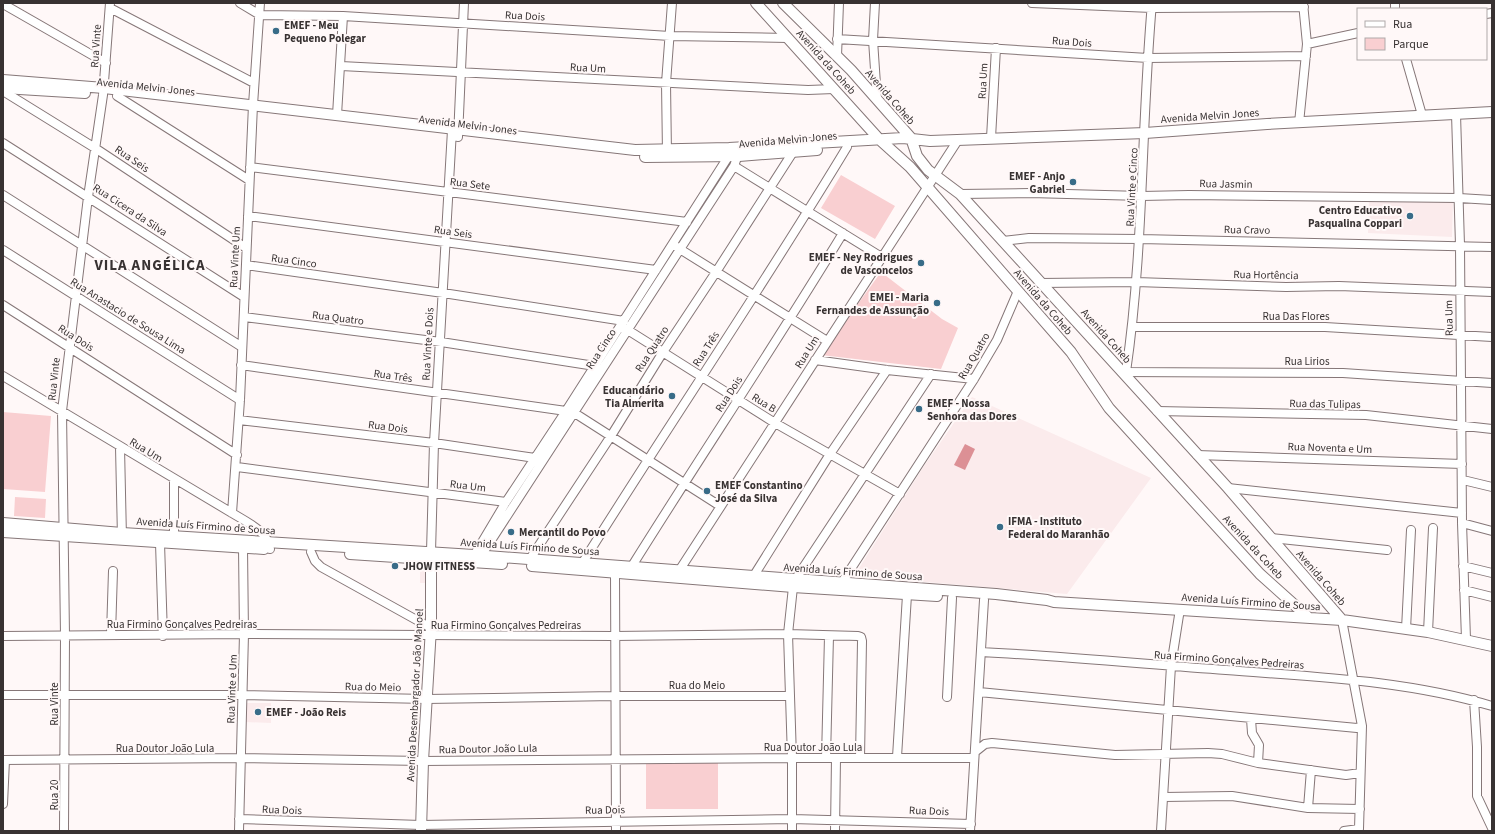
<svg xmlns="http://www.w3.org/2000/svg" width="1495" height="834" viewBox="0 0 1495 834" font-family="'Source Sans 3',sans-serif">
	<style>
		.built { fill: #fbebec }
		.green { fill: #f9cfd1 }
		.water { fill: #dc9095 }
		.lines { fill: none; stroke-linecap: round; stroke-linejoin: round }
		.minor-casing { stroke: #867778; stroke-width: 10 }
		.major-casing { stroke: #867778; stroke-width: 12 }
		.minor { stroke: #fff; stroke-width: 8 }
		.major { stroke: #fff; stroke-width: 10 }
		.poi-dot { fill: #386c88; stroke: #fff8f8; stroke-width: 1.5 }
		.labels { text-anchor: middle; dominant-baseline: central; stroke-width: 4; stroke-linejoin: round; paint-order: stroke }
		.street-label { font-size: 11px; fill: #383232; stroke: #fff8f8 }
		.poi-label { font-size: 11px; font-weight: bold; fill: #383232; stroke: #fff8f8; text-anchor: start }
		.district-label { font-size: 15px; font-weight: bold; letter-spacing: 1px; fill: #383232; stroke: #fff8f8 }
	</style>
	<rect width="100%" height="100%" fill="#fff8f8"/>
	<path class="built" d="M1369,199L1453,200L1452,237L1368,233Z
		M972,397L1151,478L1067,594L854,576L924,466Z
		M420,568L429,569V583H420Z
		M245,703H271V723L245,722Z"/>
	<path class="green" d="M841,175L895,206L875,239L821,208Z
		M881,272L942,319L958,328L941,369L821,355Z
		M3,412L51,416L45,492L3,489Z
		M15,497L46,499L45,518L14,516Z
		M646,761L718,762V809H646Z"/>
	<path class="water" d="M965,444L975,449L965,470L954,465Z"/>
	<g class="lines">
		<defs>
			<path id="minor" d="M240,3L260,15L343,16L670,36L788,38
				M875,3L873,40L877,99
				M1032,3L1152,8L1304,7
				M1395,3V9
				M3,4L106,63
				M110,8L254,83
				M1486,14L1492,13
				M837,39L1148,58L1306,56
				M1307,44L1358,33
				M837,56L839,3
				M1406,59L1422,115
				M341,66L808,90L834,89
				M3,91L95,148L246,248
				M117,96L249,180
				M1456,114L1460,245L1462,523L1466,639
				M337,115L343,16
				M1299,123L1307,44L1303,3
				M458,137L464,3
				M991,138L996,48
				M3,143L244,297
				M667,154L666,83L672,3
				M734,166L883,258
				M250,167L687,222
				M960,194L1030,193L1142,196L1189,195L1459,198L1492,200
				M3,195L242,347
				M248,216L656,270
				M1003,241L1029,238L1140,239L1492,247
				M675,246L827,341
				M3,250L240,400
				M246,265L443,293L624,321
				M1040,283L1136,282L1286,287L1339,286L1492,292
				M3,305L237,455
				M244,317L441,342L595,366
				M623,327L775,423L900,494
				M1133,327H1325L1492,337
				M815,360L887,370L974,379
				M241,365L566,411
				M1122,372L1343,373L1492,383
				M1126,372C1144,250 1141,126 1152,3
				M3,376L232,513C245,521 269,532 270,549
				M1157,411L1366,415L1492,429
				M573,412L720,506
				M239,420L434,443L535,458
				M120,447L122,538
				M1197,455L1462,464
				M237,467L506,502
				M174,479V541
				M1463,480L1492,487
				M1228,488L1462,513
				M232,513L240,400L253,105L260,3
				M1462,523L1492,531
				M1271,538L1387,550
				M160,543L163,636
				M311,552L315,561L321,567L431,628
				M431,552L434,443L452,130
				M472,559L506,502L566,411L728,157L729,151
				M479,559L734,166L739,152
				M530,559L611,436L663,352L716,272L793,152
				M583,562C670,423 762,288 847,147
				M632,566C702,454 775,345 843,233
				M1463,566L1492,573
				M615,572L616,831
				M677,574L958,140
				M753,577L830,454L887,370
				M795,580L931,374
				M839,587L974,379L997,340L1018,291
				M1464,590L1492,597
				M1406,629L1411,530
				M1428,632L1433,528
				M111,634L113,571
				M3,636L244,634L614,636L788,634L858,636L861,637L862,641L860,758
				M981,652C1063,656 1144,664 1226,670C1315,677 1405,680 1492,706
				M979,692L1357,728L1362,726L1342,620
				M3,695H242L426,699L615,696H790
				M947,697L952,598
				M1474,700L1477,747V796L1492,828
				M1251,719L1252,733L1259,745L1258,763
				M975,752L985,744L992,743L1115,755L1208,753L1222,754L1258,763L1346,775L1360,773
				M897,757L907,595
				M826,758L829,636
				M3,760L240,758L423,761L792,758H974
				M1164,797L1232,796L1308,808L1360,809
				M3,804L5,760
				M1308,808L1311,770
				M239,819L421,825L792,819L971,824
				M64,831L65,636L62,411L88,197L103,95L110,3
				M239,831L244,634L243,548
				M792,831V758L788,634L793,587
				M835,831L836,758
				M970,831L984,600
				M1161,831L1171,666L1180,609
				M1344,831L1359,829L1362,726"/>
			<path id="major" d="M756,3L879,139L910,167L1071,352L1109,408L1260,574L1309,618
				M783,3L851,70L911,138L917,156L928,170L960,194L1228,488L1342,620
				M3,80L104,88L635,150L729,148L903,138L930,141L1145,133L1267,124L1492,112
				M3,88L85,93
				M645,157L739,156L817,150
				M3,523L122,533L474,555L996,594L1047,600L1054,602L1342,620L1428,632L1492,646
				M3,532L264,549
				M350,554L502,564
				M532,566L793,587L937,596
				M421,831L423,761L431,628V553"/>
		</defs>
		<use href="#minor" class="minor-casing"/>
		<use href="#major" class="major-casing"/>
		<use href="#minor" class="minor"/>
		<use href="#major" class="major"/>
	</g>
	<g class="poi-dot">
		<circle cx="276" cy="31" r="4"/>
		<circle cx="1073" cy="182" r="4"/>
		<circle cx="1410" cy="216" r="4"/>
		<circle cx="921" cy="263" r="4"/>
		<circle cx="937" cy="303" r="4"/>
		<circle cx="672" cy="396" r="4"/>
		<circle cx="919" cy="409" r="4"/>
		<circle cx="707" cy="491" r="4"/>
		<circle cx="1000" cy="527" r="4"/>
		<circle cx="511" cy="532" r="4"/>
		<circle cx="395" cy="566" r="4"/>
		<circle cx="258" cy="712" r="4"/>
	</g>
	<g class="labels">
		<g class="street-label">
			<text transform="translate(525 16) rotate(3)">Rua Dois</text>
			<text transform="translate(1072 42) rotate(4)">Rua Dois</text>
			<text transform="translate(96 46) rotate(-86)">Rua Vinte</text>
			<text transform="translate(826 62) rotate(48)">Avenida da Coheb</text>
			<text transform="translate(588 68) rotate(3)">Rua Um</text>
			<text transform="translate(983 81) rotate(-87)">Rua Um</text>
			<text transform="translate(146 87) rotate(6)">Avenida Melvin Jones</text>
			<text transform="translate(890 97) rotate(49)">Avenida Coheb</text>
			<text transform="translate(1210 116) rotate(-4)">Avenida Melvin Jones</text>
			<text transform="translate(468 125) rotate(7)">Avenida Melvin Jones</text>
			<text transform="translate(788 140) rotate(-5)">Avenida Melvin Jones</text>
			<text transform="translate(132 159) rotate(34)">Rua Seis</text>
			<text transform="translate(470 184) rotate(7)">Rua Sete</text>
			<text transform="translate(1226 184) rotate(1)">Rua Jasmin</text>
			<text transform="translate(1132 187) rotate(-87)">Rua Vinte e Cinco</text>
			<text transform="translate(130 210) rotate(33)">Rua Cicera da Silva</text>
			<text transform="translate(1247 230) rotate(1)">Rua Cravo</text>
			<text transform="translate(453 232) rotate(8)">Rua Seis</text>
			<text transform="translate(235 257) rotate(-87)">Rua Vinte Um</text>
			<text transform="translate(294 261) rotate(8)">Rua Cinco</text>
			<text transform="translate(1266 275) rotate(1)">Rua Hortência</text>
			<text transform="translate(1043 302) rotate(49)">Avenida da Coheb</text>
			<text transform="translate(128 316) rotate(32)">Rua Anastacio de Sousa Lima</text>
			<text x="1296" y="316">Rua Das Flores</text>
			<text transform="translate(338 318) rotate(7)">Rua Quatro</text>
			<text transform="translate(1449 318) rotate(-91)">Rua Um</text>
			<text transform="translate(1106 336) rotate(48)">Avenida Coheb</text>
			<text transform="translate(76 338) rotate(33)">Rua Dois</text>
			<text transform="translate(428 344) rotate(-87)">Rua Vinte e Dois</text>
			<text transform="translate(601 349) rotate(-57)">Rua Cinco</text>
			<text transform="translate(652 349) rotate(-57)">Rua Quatro</text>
			<text transform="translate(706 349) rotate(-57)">Rua Três</text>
			<text transform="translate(807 352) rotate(-58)">Rua Um</text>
			<text transform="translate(974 356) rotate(-60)">Rua Quatro</text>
			<text x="1307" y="361">Rua Lirios</text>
			<text transform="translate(393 376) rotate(8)">Rua Três</text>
			<text transform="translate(54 379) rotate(-84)">Rua Vinte</text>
			<text transform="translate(729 394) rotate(-57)">Rua Dois</text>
			<text transform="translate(764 403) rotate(32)">Rua B</text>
			<text transform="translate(1325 404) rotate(1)">Rua das Tulipas</text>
			<text transform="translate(388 427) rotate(7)">Rua Dois</text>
			<text transform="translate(1330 448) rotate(2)">Rua Noventa e Um</text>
			<text transform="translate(146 450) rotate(31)">Rua Um</text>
			<text transform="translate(468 486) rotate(7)">Rua Um</text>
			<text transform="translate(206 526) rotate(4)">Avenida Luís Firmino de Sousa</text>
			<text transform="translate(530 547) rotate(4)">Avenida Luís Firmino de Sousa</text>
			<text transform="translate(1253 547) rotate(47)">Avenida da Coheb</text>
			<text transform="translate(853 572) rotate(4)">Avenida Luís Firmino de Sousa</text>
			<text transform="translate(1321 578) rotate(49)">Avenida Coheb</text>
			<text transform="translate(1251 602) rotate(4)">Avenida Luís Firmino de Sousa</text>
			<text x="182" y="624">Rua Firmino Gonçalves Pedreiras</text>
			<text x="506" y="625">Rua Firmino Gonçalves Pedreiras</text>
			<text transform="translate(1229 660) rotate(4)">Rua Firmino Gonçalves Pedreiras</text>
			<text x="697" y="685">Rua do Meio</text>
			<text transform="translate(373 687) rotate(1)">Rua do Meio</text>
			<text transform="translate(232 689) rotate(-88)">Rua Vinte e Um</text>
			<text transform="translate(415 695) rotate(-87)">Avenida Desembargador João Manoel</text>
			<text transform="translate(54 704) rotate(-90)">Rua Vinte</text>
			<text x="813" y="747">Rua Doutor João Lula</text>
			<text x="165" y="748">Rua Doutor João Lula</text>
			<text transform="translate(488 749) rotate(-1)">Rua Doutor João Lula</text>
			<text transform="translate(54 795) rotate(-90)">Rua 20</text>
			<text transform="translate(282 810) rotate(2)">Rua Dois</text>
			<text transform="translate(605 810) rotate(-1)">Rua Dois</text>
			<text transform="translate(929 811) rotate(2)">Rua Dois</text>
		</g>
		<g class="poi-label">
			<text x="284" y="25">EMEF - Meu<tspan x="284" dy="13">Pequeno Polegar</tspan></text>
			<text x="1065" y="176" text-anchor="end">EMEF - Anjo<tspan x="1065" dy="13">Gabriel</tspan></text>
			<text x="1402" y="210" text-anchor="end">Centro Educativo<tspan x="1402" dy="13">Pasqualina Coppari</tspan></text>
			<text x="913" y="257" text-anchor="end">EMEF - Ney Rodrigues<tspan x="913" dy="13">de Vasconcelos</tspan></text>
			<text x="929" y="297" text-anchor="end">EMEI - Maria<tspan x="929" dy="13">Fernandes de Assunção</tspan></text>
			<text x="664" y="390" text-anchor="end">Educandário<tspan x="664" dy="13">Tia Almerita</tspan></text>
			<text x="927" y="403">EMEF - Nossa<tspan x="927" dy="13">Senhora das Dores</tspan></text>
			<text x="715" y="485">EMEF Constantino<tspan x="715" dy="13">José da Silva</tspan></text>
			<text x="1008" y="521">IFMA - Instituto<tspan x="1008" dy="13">Federal do Maranhão</tspan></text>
			<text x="519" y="532">Mercantil do Povo</text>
			<text x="403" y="566">JHOW FITNESS</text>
			<text x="266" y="712">EMEF - João Reis</text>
		</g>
		<g class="district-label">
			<text x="150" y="265">VILA ANGÉLICA</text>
		</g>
	</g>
	<rect width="1495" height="834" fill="none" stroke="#383232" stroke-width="8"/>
	<rect x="1357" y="8" width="130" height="52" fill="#fff8f8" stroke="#afa9a9"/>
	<rect x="1365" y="21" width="20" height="6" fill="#ffffff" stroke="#afa9a9"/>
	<text x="1393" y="28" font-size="12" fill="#383232">Rua</text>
	<rect x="1365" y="38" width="20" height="12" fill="#f9cfd1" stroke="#afa9a9"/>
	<text x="1393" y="48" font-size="12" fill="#383232">Parque</text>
</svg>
